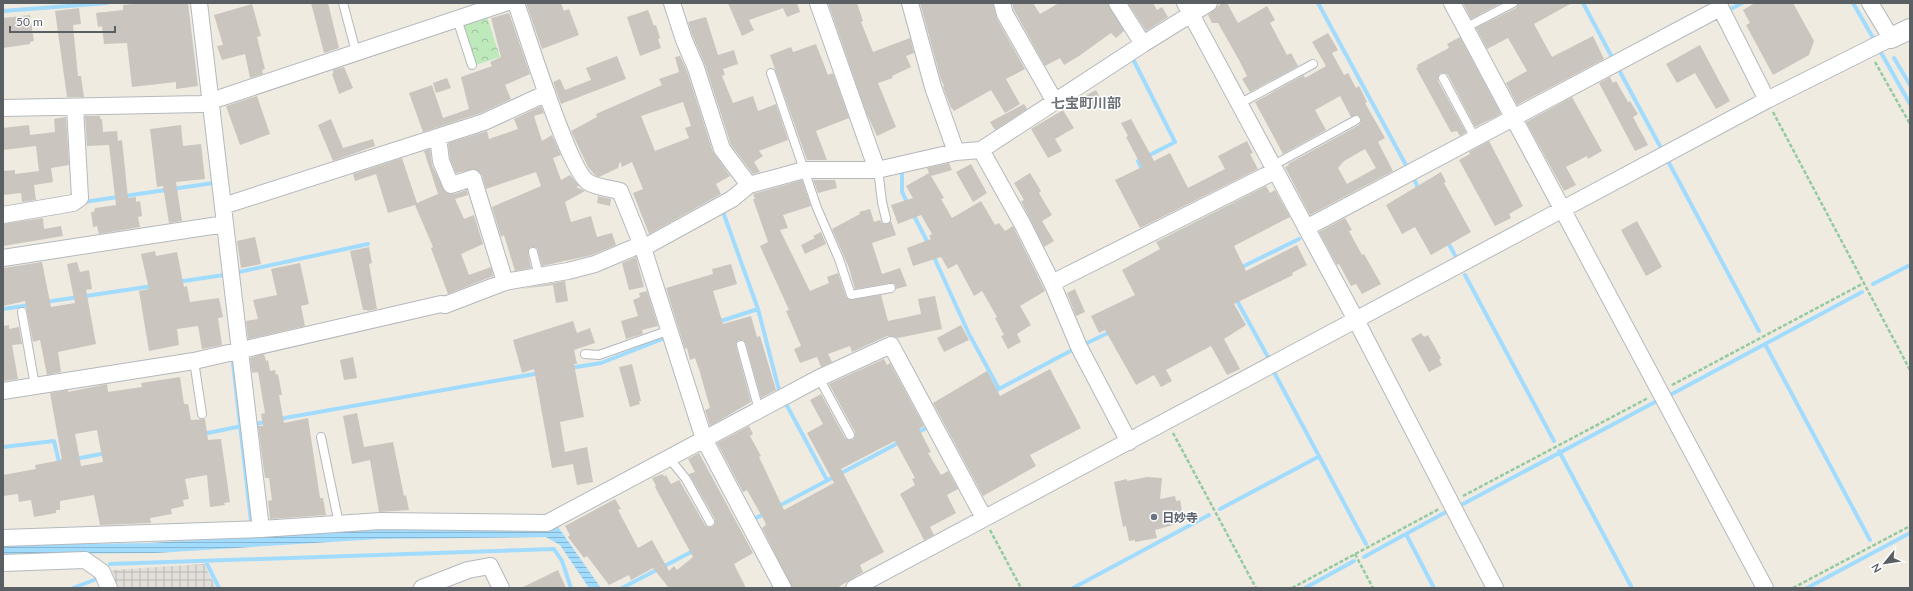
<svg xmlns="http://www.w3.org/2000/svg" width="1913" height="591" viewBox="0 0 1913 591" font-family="Lato,'Noto Sans JP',sans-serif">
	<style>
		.industrial { fill: url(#industrial-grid) }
		.park { fill: url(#park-crowns) }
		.water { fill: url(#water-rules) }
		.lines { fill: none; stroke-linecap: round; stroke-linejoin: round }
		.stream { stroke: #a1dcff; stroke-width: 4 }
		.building { fill: #cac5be; fill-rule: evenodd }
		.service-casing { stroke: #b4b9bd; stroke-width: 10 }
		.minor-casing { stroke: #b4b9bd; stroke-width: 18 }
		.tertiary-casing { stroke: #b4b9bd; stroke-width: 22 }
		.path { stroke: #93ca9f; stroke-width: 2.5; stroke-dasharray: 4 2; stroke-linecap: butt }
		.service { stroke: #fff; stroke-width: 8 }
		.minor { stroke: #fff; stroke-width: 16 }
		.tertiary { stroke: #fff; stroke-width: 20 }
		.worship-dot { fill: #6b7280; stroke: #fff; stroke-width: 1.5 }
		.labels { text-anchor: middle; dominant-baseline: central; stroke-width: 3; stroke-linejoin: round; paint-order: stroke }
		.worship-label { font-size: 12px; font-weight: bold; fill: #5b616d; stroke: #fff; text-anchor: start }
		.quarter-label { font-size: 14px; font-weight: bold; fill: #6b7176; stroke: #fff }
	</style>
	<defs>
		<pattern id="industrial-grid" width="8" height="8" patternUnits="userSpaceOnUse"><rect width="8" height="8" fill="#e2ded9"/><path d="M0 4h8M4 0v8" fill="none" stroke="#bab7b4"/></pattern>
		<pattern id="park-crowns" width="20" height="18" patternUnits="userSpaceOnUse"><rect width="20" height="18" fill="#bee9bb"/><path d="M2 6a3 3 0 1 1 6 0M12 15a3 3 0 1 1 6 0" fill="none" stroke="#9dc09c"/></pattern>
		<pattern id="water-rules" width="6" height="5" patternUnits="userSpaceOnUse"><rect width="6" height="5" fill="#a1dcff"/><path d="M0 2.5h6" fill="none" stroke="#86b6d2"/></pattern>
	</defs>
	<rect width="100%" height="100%" fill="#efebe1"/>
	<path class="industrial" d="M204,564L216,588H118L112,570Z"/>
	<path class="park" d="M486,14L500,57L476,65L462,22Z"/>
	<path class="water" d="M558,527L601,588H589L560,545L546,537L379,539L156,553L3,554V545L150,543L383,528Z"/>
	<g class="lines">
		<path class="stream" d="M1318,3L1407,167
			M1583,3L1613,59
			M1853,3L1876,43
			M1729,10L1742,3
			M3,11L107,3
			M1879,49L1910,104
			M1894,58L1910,85
			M1133,59L1175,142L1138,161L1143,172
			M1619,70L1661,148
			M1669,163L1759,331
			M902,173V192L908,204
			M1414,179L1419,190
			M84,202L213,183
			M723,212L758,309
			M913,214L929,245
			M1447,241L1456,257
			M933,255L969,334L999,389
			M1240,268L1299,239
			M239,272L368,244
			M1465,275L1554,441
			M177,282L224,275
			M1873,284L1910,265
			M1236,299L1268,357
			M45,302L153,286
			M3,309L30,305
			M718,322L758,309L779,390
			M1085,344L1112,331
			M1765,344L1870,540
			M233,363L251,521
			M570,368L601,363L665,338
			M1275,374L1366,544
			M997,390L1074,349
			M1670,395L1862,292
			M785,402L827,480
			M279,419L540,373
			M255,424L266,422
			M917,433L928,427
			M203,434L242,426
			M3,447L54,441L59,462L63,461
			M1559,451L1632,588
			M75,459L106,453
			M1463,504L1657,401
			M777,507L900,442
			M1220,509L1316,458
			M754,519L766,513
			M1406,534L1434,588
			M1364,557L1446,512
			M206,562L219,588
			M110,564L554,549L562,561L571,588
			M73,588L94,580
			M622,588L695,550
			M1073,588L1209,515
			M1305,588L1354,561
			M1807,588L1910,533"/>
	</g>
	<path class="building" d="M142,3H188L198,86L176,89V82L132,87L127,43L104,44L102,26L98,27L96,13L123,10V5Z
		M311,3H328L339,48L324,53Z
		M526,3H561L564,11L569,9L579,35L542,49Z
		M728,3H797L800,12L787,17L783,8L749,20L754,30L742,36Z
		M828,3H857L863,21L861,22L873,52L910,38L914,53L906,56L911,67L892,76L893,78L878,83L896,127L877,136L866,112Z
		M920,3H993L997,19L1025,69L1006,79L1020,104L1005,113L991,90L954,111L952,108H951L943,87L944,86L941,80Z
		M1012,3H1033L1040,14L1059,3H1108L1124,31L1116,38L1111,33L1079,56L1064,65L1060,58L1045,66L1014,10Z
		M1128,3H1153L1157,10L1162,7L1168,17L1146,31Z
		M1222,3H1227L1238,23L1267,6L1275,20L1270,23L1287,55L1291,53L1298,66L1250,92L1242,79L1247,76L1239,60L1218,23H1212L1208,15Z
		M1463,3H1501L1471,19Z
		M1518,3H1572L1534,24L1552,57L1593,36L1604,59L1517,105L1506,83L1527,71L1508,38L1487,49L1476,28L1516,8Z
		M1755,3H1793L1814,41L1809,55L1773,75L1746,25L1750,23L1743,10Z
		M252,4L261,36L257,37L265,69L262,70L263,74L250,78L245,54L222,60L217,46L223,45L214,15Z
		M79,8L81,24L73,25L78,76H81L84,97H67L55,11Z
		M648,10L654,26L656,25L660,38L658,39L661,48L640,56L627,17Z
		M509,13L530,74L505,85L511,99L481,113L423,132L409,93L432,85L443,118L469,109L461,77L492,66L490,62L501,57L491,18Z
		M30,15L34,41L30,42V44L3,48V18Z
		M706,17L718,55L734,50L738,64L723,69L725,75L722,76L733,103L753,96L758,111L776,104L788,140L759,151L763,156L754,162L760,172L753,174L731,145L705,65L693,37L688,22Z
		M1328,33L1338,50L1332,53L1344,75L1348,73L1356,88L1359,86L1367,102L1365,103L1385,138L1378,142L1393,171L1310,215L1285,167L1289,165L1288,164L1359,125L1361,122V118L1357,115L1351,117L1340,96L1315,110L1326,130L1283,154L1255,102L1304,75L1305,78L1326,66L1312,42ZM1365,149L1376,168L1347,184L1338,168L1344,161Z
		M1460,37L1501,114L1475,127L1448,75L1444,73H1440L1438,77V81L1466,132L1460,136L1457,131L1451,132L1416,68L1418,67L1417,65L1449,48L1447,44Z
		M816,44L828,75L833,73L849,118L816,131L827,160H807L770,55L791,47L793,52Z
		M1700,45L1730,101L1716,109L1695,73L1677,83L1666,64Z
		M617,56L626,79L561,104L553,82L560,79L565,90L591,80L586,68Z
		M680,56L687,71L713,152L730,176L716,184L721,194L649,234L633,193L643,189L632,162L622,167L620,161L618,168L599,177L595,175L588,167L571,131L597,117L596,114L662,85L659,79L679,72L675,57ZM683,102L691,126L685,128L689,138L655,151L641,116Z
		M344,67L353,88L339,94L332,74H333V70Z
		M1610,77L1613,83L1616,81L1628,102L1630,101L1638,114L1633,117L1648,145L1635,151L1599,83Z
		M447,78L451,88L436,93L433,83Z
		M1096,90L1102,102L1090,109L1083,97Z
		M257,96L270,134L240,145L226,106Z
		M1572,97L1602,151L1588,159L1587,156L1566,167L1576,185L1564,191L1526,122Z
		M1024,104L1027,109L995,130L990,122Z
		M541,106L544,113L534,116L542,141L552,135L561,155L553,158L561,180L570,175L579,186L576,187L585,191L565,202L571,222L591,216L597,237L612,233L616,245L592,255L542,266L537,248L531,247L528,253L531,268L515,271L504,235L501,237L492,207L541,186L536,172L486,189L482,175L475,169L456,173L450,159L448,143L487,131L489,139L518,129L514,119Z
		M1063,110L1074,128L1055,139L1062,151L1048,158L1031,129Z
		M85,116H100V119H102L103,132L117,131L118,141L122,140L128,198L136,197V202L140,201L142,216L138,217L140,227L99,234L97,226L93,227L91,212H94L95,208L116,205L109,145L87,146Z
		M66,117L69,165L51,168L53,182L34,185L36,200L22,202L21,193L3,195V171L15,170V174L39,171L36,146L3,150V128L29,125L30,135L55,132L54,119Z
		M331,119L343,148L373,139L375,146L333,161L318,125Z
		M1131,119L1154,161L1170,153L1188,188L1225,169L1218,156L1247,141L1253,153L1250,154L1258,169L1140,228L1115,180L1142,167L1126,137L1128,136L1121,123Z
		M181,125L183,146L201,144L205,179L176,182L182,221L169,223L163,186L157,187L150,129Z
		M1489,141L1523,206L1509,214L1511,218L1495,226L1459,160L1470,154L1469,152Z
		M430,149L432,165L445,192L454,194L467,190L468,195L455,199L464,219L474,215L483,244L461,254L469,275L491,267L493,276L448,294L431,248L433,247L415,205L388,213L376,174L355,181L353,174L402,158L417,203L438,194L424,151Z
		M949,163L952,170L931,176L944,198L941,199L952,218L981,201L995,225L999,223L1005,231L1013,226L1045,291L1020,306L1031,325L1017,334L1021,342L1008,349L1001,336L1004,335L995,318L997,317L982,291L974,296L957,264L948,269L941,257L913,266L907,248L931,239L929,236L932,234L921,215L898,224L891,205L913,198L906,186L929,173L927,168Z
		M971,164L987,193L973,202L956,172Z
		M1441,172L1446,182L1444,183L1471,232L1431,255L1415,227L1402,234L1386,205Z
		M1030,173L1041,191L1039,193L1052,215L1042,221L1054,241L1044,247L1021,201L1024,200L1014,183Z
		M802,180L811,206L783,215L788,228L780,230L810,291L829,283L827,277L838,273L846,297L849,300L881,295L888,321L921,314L918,299L935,296L942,329L898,338L892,336H887L852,352L850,346L828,354L832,362L821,367L817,357L800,363L794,349L801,346L786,311L789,310L760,246L768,242L753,199H755L753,194Z
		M813,180H835L837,188L818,193Z
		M1266,186L1270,193L1275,190L1290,217L1234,246L1246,271L1297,245L1307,265L1292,273L1293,275L1234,304L1246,325L1224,339L1240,369L1227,375L1211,346L1166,370L1172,381L1161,387L1154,375L1136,385L1105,330L1099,333L1091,316L1135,295L1122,270L1160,249L1156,242Z
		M598,196L611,199L610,206L597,203Z
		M870,209L874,222L880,220L882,223L887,224L891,221L896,235L872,243L882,274L900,268L907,286L896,289L895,284L890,283L855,289L849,268L832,229L860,214L859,212Z
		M43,218L44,229L61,226L63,236L3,246V224Z
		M1345,218L1352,230L1349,231L1362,255L1364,254L1381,284L1362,294L1356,284L1351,286L1339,264L1337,265L1319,232Z
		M1637,221L1662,267L1646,276L1621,230Z
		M821,232L826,244L805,254L801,245L815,238L813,236Z
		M255,237L261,264L241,268L237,241Z
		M369,247L372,263L369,264L377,309L367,311V310H363L350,251Z
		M155,251L156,256L177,252L184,287L187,286L190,302L219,298L223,317L218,318L222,345L202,349L198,326L177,329L179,345L149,351L139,291L149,289L141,254Z
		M636,257L644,287L629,290L622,263Z
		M42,262L51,307L75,303L67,264L77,262L80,272L89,270L92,289L86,290L96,344L58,352L61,372L47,375L40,340L33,342L25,301L3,306V268Z
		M300,263L309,304L301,306L305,326L248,339L246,321L258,319L253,300L277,295L271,269Z
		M731,264L737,284L713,291L723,324L751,316L757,337L760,336L776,390L761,398L746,344L743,340H739L736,343V346L751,402L710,426L705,410L710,408L699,369L695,358L690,360L687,348L685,349L666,288L713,274L712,269Z
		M565,281L568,301L556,303L553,285L520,289Z
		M1075,289L1085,312L1076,316L1067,293Z
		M647,291L658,326L642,330L643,334L626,339L621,321L638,316L633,300L640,297L639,293Z
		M573,321L577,333L590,328L595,343L574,350L577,364H574L584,417L560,422L565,452L587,447L593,482L577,485L573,464L552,468L534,369L522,373L513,340Z
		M9,325V329L19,327L22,344L12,345L18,379L3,381V326Z
		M961,325L969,340L944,352L937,338Z
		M1421,333L1424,337L1428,335L1441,358L1439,360L1442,365L1429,372L1411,339Z
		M264,354L266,361L268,360L270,371L275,370L276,375L278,374L282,395H279L284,423L308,418L320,498H323L326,515L270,519L268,501L272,500L269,478H265L258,426H263L261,414L265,413L258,372L252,373L250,358Z
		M353,357L357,378L344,380L340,360Z
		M884,359L887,365L890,363L924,426L919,429L931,452L928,453L941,475L948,471L958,489L947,495L956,513L930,527L934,535L924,540L900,494L915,485L912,479L915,478L895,441L885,446L841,469L884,552L860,565L863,572L837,588H792L762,528L766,525L764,520L747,490L743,492L717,443L749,426L753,434L750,436L761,456L759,457L784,510L834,483L807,433L823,424L810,400L821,394L845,438L849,440H853L855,436V432L829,384Z
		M632,364L641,401H639L640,404L630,407L619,367Z
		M1050,369L1081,428L1030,455L1036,466L983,496L933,403L987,371L1000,396Z
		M180,377L184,404H188L191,420L205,419L208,440L221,439L230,502L224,503L225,505L210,507L207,475L185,479L189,499L183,500L184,506L171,509L172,514L150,518L151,523L100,525L94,495L60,501V510H56V513L34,517L31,500L19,502L18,494L3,496V475L36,469L35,465L62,460L50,393L68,390V392L107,384L108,392L142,387L141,383ZM97,430L103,462L81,466L75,434Z
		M357,413L364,447L393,442L404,496L406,495L409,510L379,512L370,460L352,464L343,416Z
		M699,453L753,553L734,564L746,588H669L653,568L631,580L629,575L609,585L587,556L584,558L568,537L570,535L565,526L615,499L621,509L618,510L638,548L652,540L669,571L674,566L677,570L693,557L655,487L656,486L652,478L663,474L664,477L666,475L671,484L679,480L705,525L708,527H712L715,524V519L689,474L695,472L688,459Z
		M1147,477L1162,478L1160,499L1175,496L1176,501L1180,500L1184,522L1155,530L1157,538L1135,542V540L1129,541L1126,526L1123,527L1114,482L1127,479V481Z
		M558,570L566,588H521Z"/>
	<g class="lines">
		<defs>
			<path id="service" d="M343,3L356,52
				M457,19L472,65
				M1465,28L1513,3
				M771,73L817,208L839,259L851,295L891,288
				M1443,78L1475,138
				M1239,104L1313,64
				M1272,166L1356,120
				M878,169L882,202L886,219
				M533,252L539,276
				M22,312L35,386
				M741,345L759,410
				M585,354L599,355L670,330
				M194,361L202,414
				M819,378L850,435
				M321,437L339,524
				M669,458L686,479L710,522"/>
			<path id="minor" d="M199,3L261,529
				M516,3C526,31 569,171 588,182C595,187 612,189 620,191L643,248L704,439L783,588
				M672,3L684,40L696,68L722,149L749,185
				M818,3L877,170
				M910,3L933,87L956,152
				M1002,3L1005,14L1055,102
				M1117,3L1143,44
				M1185,3L1356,320L1495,588
				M1452,3L1765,588
				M1718,3L1767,100
				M3,108L202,104L505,3
				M438,137L441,161L451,185L473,178L505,282
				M981,150L1023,225L1052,283L1079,347L1129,442
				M223,206L484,122L547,93
				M3,215L73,203L80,198L75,107
				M1306,228L1720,8
				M643,248L732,199L749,185L804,170H877L956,152L981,150L1143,44L1209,3
				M3,258L225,224
				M1052,283L1275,171
				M3,391L194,361L441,304L445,305L505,282L568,271L595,264L642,244
				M3,538L261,529L381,521L547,523L819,378L891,345L984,518
				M3,563L85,560L102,572L109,588
				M422,588L468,570L490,566L501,588
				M854,588L1767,100L1891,38L1870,3"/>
			<path id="tertiary" d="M1891,38L1910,29"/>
		</defs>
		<use href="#service" class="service-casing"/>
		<use href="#minor" class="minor-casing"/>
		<use href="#tertiary" class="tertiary-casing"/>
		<path class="path" d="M1875,62L1910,124
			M1773,112L1910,370
			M1672,385L1864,283
			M1173,433L1256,588
			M1463,496L1648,398
			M990,530L1021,588
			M1355,554L1373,588
			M1292,588L1439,509
			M1793,588L1910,526"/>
		<use href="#service" class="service"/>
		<use href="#minor" class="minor"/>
		<use href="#tertiary" class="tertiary"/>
	</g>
	<circle class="worship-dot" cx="1154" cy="517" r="4"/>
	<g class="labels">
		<g class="worship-label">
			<text x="1162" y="517">日妙寺</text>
		</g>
		<g class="quarter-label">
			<text x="1086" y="102">七宝町川部</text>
		</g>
	</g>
	<rect width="1913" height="591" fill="none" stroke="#5a5f64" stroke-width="8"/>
	<g transform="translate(1885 563) rotate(240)" stroke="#ffffff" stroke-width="3" paint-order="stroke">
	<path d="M0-3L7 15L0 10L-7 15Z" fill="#5a5f64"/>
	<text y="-6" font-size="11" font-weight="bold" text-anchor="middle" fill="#5a5f64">N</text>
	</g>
	<path d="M10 26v6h105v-6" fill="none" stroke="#5a5f64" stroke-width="2"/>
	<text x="16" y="26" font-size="12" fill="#5a5f64" stroke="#ffffff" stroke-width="3" paint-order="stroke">50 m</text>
</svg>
